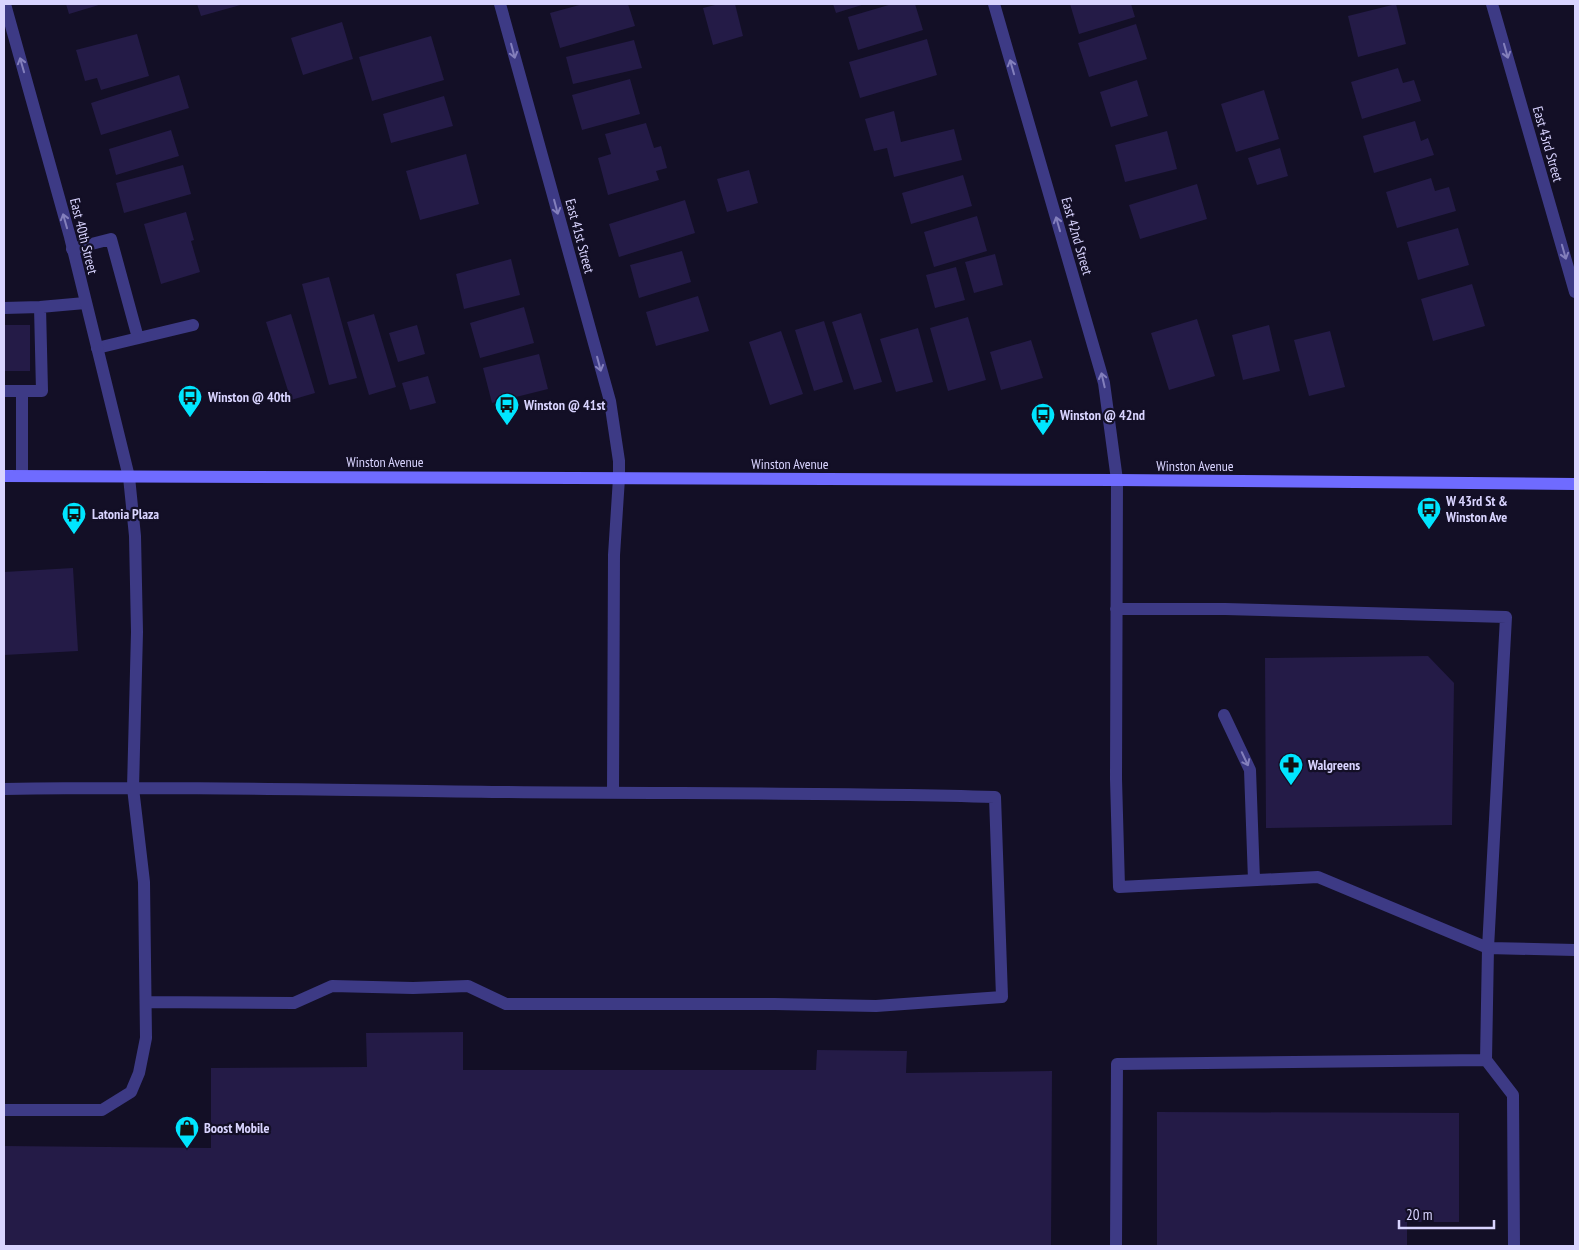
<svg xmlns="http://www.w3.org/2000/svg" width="1579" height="1250" viewBox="0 0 1579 1250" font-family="'PT Sans Narrow',sans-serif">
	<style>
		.building { fill: #241b47 }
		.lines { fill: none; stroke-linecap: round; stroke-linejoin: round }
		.lane { stroke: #3d3a85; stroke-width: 12 }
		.street { stroke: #3d3a85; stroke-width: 12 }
		.secondary { stroke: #6f6bff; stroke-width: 12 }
		.oneway { stroke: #837fbc }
		.labels { text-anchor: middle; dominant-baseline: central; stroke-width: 4.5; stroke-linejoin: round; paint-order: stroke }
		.street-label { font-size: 14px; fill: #d9d4ff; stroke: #130f26 }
		.poi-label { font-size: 14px; font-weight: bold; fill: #d9d4ff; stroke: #130f26; text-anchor: start }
	</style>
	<rect width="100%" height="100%" fill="#130f26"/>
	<path class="building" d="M66,4H102L69,14Z
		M197,4H244L201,16Z
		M583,4H628L635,26L560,48L550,13Z
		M719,4H735L743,36L713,45L703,8Z
		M833,4H865L836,13Z
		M892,4H915L923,30L858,50L848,17Z
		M1070,4H1131L1135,17L1079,34Z
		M1396,4L1406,44L1358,57L1348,16Z
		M342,22L353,59L303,75L291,38Z
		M1136,24L1147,59L1089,77L1078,43Z
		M137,34L149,76L101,90L97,78L85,81L76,50Z
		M431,36L444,80L372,101L359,57Z
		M927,39L937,75L860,98L849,62Z
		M634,40L642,68L573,84L566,57Z
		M1398,68L1403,83L1414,80L1421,101L1362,119L1351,82Z
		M179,75L189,108L101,135L91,103Z
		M630,79L640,114L582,130L572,95Z
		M1137,80L1148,116L1111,127L1100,92Z
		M1264,90L1279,139L1236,152L1221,104Z
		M444,96L453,126L391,143L383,114Z
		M894,111L901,142L954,129L962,160L894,177L887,148L874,151L865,119Z
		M1415,121L1421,141L1428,138L1434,155L1374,173L1363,136Z
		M646,123L654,148L661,146L667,168L656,171L659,180L608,195L598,158L611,154L605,134Z
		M171,130L179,156L116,175L109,149Z
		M1167,131L1177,169L1125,182L1115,145Z
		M1280,148L1288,176L1257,185L1248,158Z
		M466,154L479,204L420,220L406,171Z
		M183,165L191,194L124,213L116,183Z
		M749,170L758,203L727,212L717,179Z
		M963,175L972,206L911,224L902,193Z
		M1431,178L1435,191L1449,187L1456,211L1397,228L1386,192Z
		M1197,184L1207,219L1140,239L1129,205Z
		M685,200L695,233L619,257L609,224Z
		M186,212L194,240L191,241L200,272L161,284L144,224Z
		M977,216L987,251L934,267L924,232Z
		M1458,228L1469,265L1418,280L1407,242Z
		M682,251L691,282L639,298L630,265Z
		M995,254L1003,285L974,293L965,262Z
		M511,259L520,295L464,309L456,274Z
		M956,267L965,300L935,308L926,275Z
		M329,277L357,378L329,385L302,284Z
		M1472,284L1485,326L1433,341L1421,299Z
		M698,296L709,331L656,346L646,312Z
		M524,307L534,343L480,358L470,323Z
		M861,313L882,382L854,390L832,322Z
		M291,314L315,393L291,400L266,322Z
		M374,314L396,387L369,395L347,322Z
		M968,317L986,380L948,391L930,328Z
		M1197,319L1215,376L1169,390L1151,333Z
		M824,321L843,382L814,391L795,330Z
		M4,325H30V371H4Z
		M417,325L425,354L398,362L389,333Z
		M1269,325L1280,371L1243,380L1232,335Z
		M918,328L933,382L896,392L880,339Z
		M781,331L803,394L770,405L749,342Z
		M1330,331L1345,387L1309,396L1294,340Z
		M1031,340L1043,378L1001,390L990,352Z
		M539,354L548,389L492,403L483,368Z
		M428,376L436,403L410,410L402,383Z
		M73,568L78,651L4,655V572Z
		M1428,656L1454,683L1452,825L1266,828L1265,658Z
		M463,1032V1070H816L817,1050L907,1051L906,1073L1052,1071L1051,1246H4V1146L211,1148V1068L367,1067L366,1033Z
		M1157,1112L1459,1113V1222H1407V1246H1157Z"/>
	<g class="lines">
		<path class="lane" d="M72,249L111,239L138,338
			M4,308L40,307L85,303
			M97,348L193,325
			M4,391H22
			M22,476V391H42L40,307
			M1117,480L1116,779L1119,887L1318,877L1488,948L1575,950
			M1116,609H1225L1506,617L1488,948L1486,1060L1513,1095L1514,1246
			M1224,715L1250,770L1254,880
			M4,789C170,786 336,790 502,792C666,794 830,792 995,797L1002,997L876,1006L775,1004H506L468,986L413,988L332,986L294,1003L146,1002
			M613,793L614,555L619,478
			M4,1110H102L131,1092L139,1073L146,1038L144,882L133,788L137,632L135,536L129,477
			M1116,1246L1117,1064L1486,1060"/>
		<path class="street" d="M5,4L70,237L129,477
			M500,4L610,401L619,461V478
			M994,4L1104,383L1117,480
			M1492,4L1575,292"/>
		<path class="secondary" d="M4,476L1117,480L1575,484"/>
	</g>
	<defs><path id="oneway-shaft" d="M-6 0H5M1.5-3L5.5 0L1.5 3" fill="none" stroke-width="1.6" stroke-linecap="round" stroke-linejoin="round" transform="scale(1.25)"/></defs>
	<g class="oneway">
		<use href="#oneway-shaft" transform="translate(513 51) rotate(75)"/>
		<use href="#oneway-shaft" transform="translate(1506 51) rotate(74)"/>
		<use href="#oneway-shaft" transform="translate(22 65) rotate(-106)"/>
		<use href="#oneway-shaft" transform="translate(1012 67) rotate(-106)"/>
		<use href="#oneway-shaft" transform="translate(556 207) rotate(75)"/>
		<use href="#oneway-shaft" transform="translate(65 221) rotate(-106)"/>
		<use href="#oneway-shaft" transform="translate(1058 224) rotate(-106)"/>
		<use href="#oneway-shaft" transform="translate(1564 252) rotate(74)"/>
		<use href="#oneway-shaft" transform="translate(599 364) rotate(75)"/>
		<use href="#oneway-shaft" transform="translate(1103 380) rotate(-103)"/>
		<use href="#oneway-shaft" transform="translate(1245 759) rotate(65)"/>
	</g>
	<defs>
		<symbol id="bus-pin" viewBox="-11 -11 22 30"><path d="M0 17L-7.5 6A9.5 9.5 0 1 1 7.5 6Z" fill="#00e5ff" stroke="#130f26"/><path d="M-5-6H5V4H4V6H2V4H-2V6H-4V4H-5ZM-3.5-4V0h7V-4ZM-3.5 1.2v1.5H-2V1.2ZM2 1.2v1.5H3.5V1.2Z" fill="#111"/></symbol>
		<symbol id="pharmacy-pin" viewBox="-11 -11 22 30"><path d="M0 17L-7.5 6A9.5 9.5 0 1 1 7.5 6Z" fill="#00e5ff" stroke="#130f26"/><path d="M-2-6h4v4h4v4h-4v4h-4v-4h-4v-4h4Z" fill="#111"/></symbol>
		<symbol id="shop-pin" viewBox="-11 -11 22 30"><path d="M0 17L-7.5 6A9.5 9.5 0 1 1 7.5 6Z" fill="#00e5ff" stroke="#130f26"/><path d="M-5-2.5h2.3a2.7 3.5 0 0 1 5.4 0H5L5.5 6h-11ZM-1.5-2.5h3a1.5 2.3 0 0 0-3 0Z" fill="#111"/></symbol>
	</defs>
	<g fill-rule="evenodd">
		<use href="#bus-pin" x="176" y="383" width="28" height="38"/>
		<use href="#bus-pin" x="493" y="391" width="28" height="38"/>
		<use href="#bus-pin" x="1029" y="401" width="28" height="38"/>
		<use href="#bus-pin" x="1415" y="495" width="28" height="38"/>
		<use href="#bus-pin" x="60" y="500" width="28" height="38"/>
		<use href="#pharmacy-pin" x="1277" y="751" width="28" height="38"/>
		<use href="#shop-pin" x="173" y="1114" width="28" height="38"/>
	</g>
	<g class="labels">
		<g class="street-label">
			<text transform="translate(1548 144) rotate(74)">East 43rd Street</text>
			<text transform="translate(84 236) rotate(76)">East 40th Street</text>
			<text transform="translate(580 236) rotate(75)">East 41st Street</text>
			<text transform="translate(1077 236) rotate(74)">East 42nd Street</text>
			<text x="385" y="462">Winston Avenue</text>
			<text x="790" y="464">Winston Avenue</text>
			<text x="1195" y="466">Winston Avenue</text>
		</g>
		<g class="poi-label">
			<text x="208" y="397">Winston @ 40th</text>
			<text x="524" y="405">Winston @ 41st</text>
			<text x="1060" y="415">Winston @ 42nd</text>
			<text x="1446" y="501">W 43rd St &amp;<tspan x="1446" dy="16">Winston Ave</tspan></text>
			<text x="92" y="514">Latonia Plaza</text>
			<text x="1308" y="765">Walgreens</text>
			<text x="204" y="1128">Boost Mobile</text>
		</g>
	</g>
	<rect width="1579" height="1250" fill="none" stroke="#d9d4ff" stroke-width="10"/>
	<path d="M1399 1220v8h95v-8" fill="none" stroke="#d9d4ff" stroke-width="2.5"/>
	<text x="1406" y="1220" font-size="15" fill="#d9d4ff" stroke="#130f26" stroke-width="4" paint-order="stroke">20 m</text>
</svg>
